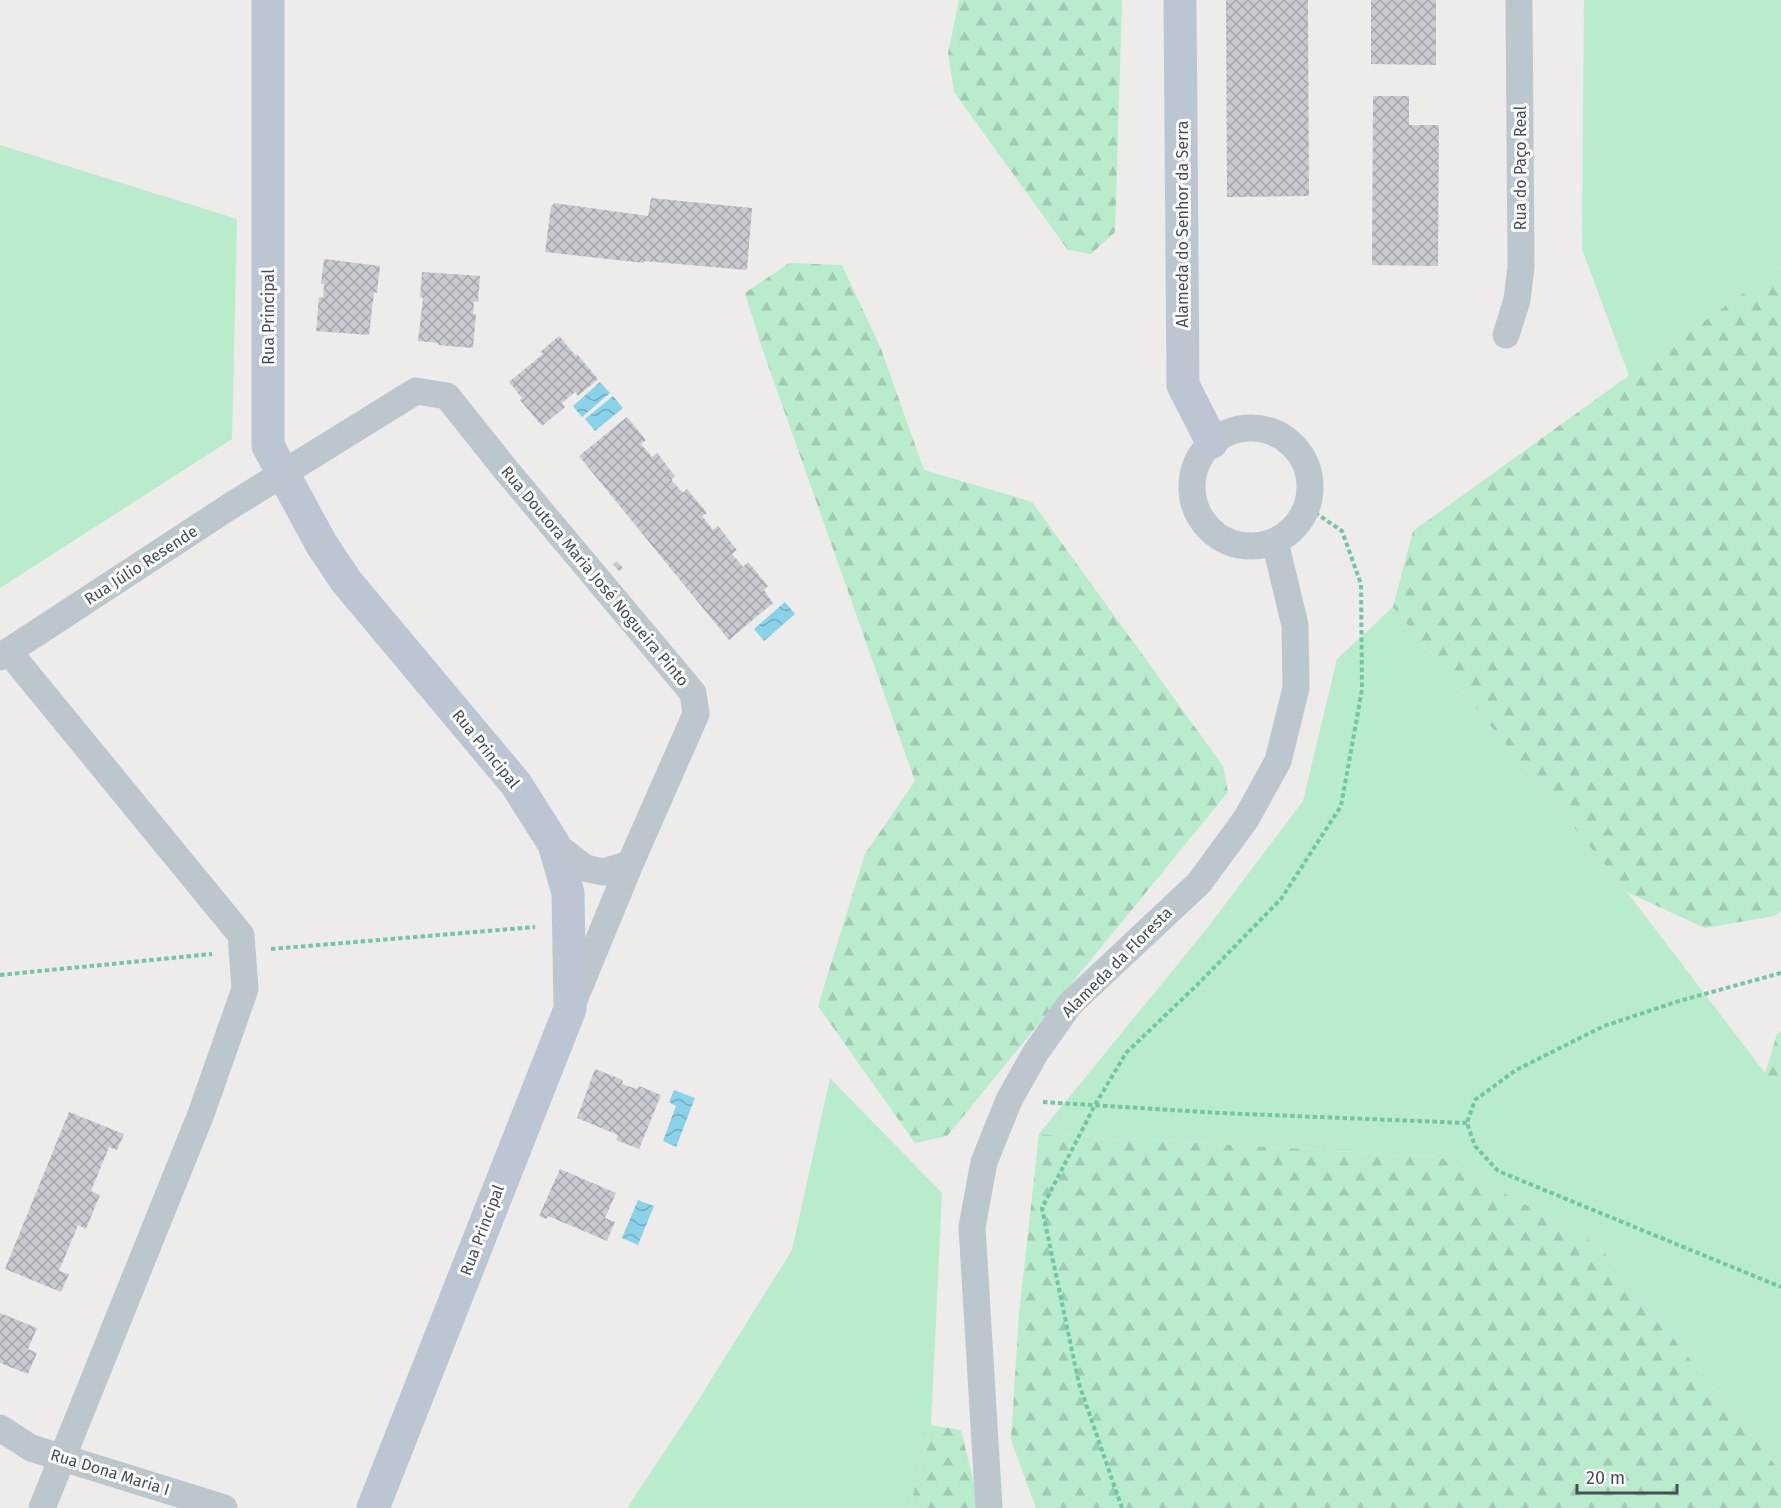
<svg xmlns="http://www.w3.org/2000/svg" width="1781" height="1508" viewBox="0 0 1781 1508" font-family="'Fira Sans',sans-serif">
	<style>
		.green { fill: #b9ebcd }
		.forest { fill: url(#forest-firs) }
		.water { fill: url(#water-waves) }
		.building { fill: url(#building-cross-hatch) }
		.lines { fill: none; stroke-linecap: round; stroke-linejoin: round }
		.path { stroke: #73c79e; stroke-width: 4; stroke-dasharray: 4.5 3; stroke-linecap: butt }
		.street { stroke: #bcc6cd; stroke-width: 27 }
		.secondary { stroke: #bcc6d2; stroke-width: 33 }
		.labels { text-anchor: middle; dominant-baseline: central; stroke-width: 6; stroke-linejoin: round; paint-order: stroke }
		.street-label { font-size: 16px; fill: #444e57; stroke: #fff }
	</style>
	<defs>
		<pattern id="forest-firs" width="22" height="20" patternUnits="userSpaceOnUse" patternTransform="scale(1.5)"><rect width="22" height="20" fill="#b9ebcd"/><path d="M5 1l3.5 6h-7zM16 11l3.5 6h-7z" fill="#a0cbb2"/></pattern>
		<pattern id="water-waves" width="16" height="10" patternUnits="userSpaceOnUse" patternTransform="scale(1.5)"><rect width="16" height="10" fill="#88d3e7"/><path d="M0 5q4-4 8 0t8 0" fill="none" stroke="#71adbe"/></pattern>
		<pattern id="building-cross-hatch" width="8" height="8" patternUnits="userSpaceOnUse" patternTransform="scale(1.5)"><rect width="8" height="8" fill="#c8cad0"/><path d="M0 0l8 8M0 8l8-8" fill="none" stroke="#a4a6ac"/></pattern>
	</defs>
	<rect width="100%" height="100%" fill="#eeebeb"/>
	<path class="green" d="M1584,0H1781V266L1629,376L1582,249Z
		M0,145L237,219L232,439L0,588Z
		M1393,607L1627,892L1765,1073L1781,1085V1472L1598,1245L1440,1157L1039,1134L1205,931L1303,801L1337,659Z
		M830,1078L942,1193L931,1425L910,1508H627L694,1407L792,1250Z"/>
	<path class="forest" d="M959,0H1122L1115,232L1091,254L1068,250L954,92L948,53Z
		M789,263L842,265L881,349L924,470L1032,502L1223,766L1228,792L947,1136L915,1143L818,1006L865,854L915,781L761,345L745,293Z
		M1781,266V911L1774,916L1705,928L1627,892L1393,607L1413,531Z
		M1781,1031V1085L1765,1074L1777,1034Z
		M1039,1134L1440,1157L1598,1245L1781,1472V1508H1036L1011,1440L1019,1314Z
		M931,1425L961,1430L980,1508H910Z"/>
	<path class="water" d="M600,382L610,393L582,417L573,406Z
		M613,396L623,408L595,431L585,419Z
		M785,602L795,614L764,641L754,629Z
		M674,1090L695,1098L676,1147L663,1141L676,1106L669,1102Z
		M638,1200L654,1206L638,1245L622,1238Z"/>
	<path class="building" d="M1226,0H1308L1309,196L1227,197Z
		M1371,0H1436V65L1371,64Z
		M1373,96H1409V125H1439L1438,266L1372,265Z
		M651,198L752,208L747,270L644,261V263L545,252L551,207L554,203L648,216Z
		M324,259L380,266L377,293L374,292L369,335L316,331L319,297L323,298L324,284H321Z
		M422,272L480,276L478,302L474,301L473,314H476L473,348L438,345V343L418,341L423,298L420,297Z
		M559,336L576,356L577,354L598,379L578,396L575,392L562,403L565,407L542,426L520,400L522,398L509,382L543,354L540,352Z
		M627,417L646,440L641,444L652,457L657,453L675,476L671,480L683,493L687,489L707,513L702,516L713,530L718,526L737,550L732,554L743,567L748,562L768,586L764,590L773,603L729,640L579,456Z
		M617,561L623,568L619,571L613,564Z
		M595,1069L623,1080L622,1084L637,1089L639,1086L661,1095L639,1149L616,1140L618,1135L577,1118Z
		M69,1112L124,1134L117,1150L109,1147L91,1191L100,1195L86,1229L78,1225L59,1271L69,1274L61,1292L5,1269Z
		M560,1169L616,1193L605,1218L615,1222L607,1241L548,1216L546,1219L539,1216Z
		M0,1313L37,1328L28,1349L37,1353L28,1374L0,1363Z"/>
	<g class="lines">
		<path class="path" d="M271,949L535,927
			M1781,973L1679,1001L1604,1026L1516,1070L1475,1100L1467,1123L1475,1146L1498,1171L1781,1287
			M0,975L212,954
			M1043,1102L1220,1113L1467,1123
			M1122,1508L1079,1384L1042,1208L1095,1105L1126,1053L1197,985L1281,899L1341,806L1362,690L1361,584L1342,531L1307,507"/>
		<path class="street" d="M1506,335L1517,300L1521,267L1519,0
			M1192 487a59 59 0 1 1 118 0a59 59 0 1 1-118 0Z
			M9,652L241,935L245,989L201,1114L42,1508
			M0,657L229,507L416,391L447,396L506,470L693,693L696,714L630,864L572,1005
			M554,844L585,868L603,872L630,864
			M0,1428L31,1448L224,1508
			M989,1508L972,1227L984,1162L1009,1100L1036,1052L1070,1004L1199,883L1246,819L1278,761L1296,688L1295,625L1275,542"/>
		<path class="secondary" d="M268,0V446L322,545L346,581L516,784L554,844L568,893L570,1009L373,1508
			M1180,0L1183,385L1212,442"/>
	</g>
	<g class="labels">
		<g class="street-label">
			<text transform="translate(1520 168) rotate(-90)">Rua do Paço Real</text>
			<text transform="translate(1182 224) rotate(-90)">Alameda do Senhor da Serra</text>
			<text transform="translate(268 317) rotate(-90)">Rua Principal</text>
			<text transform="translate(141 565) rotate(-33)">Rua Júlio Resende</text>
			<text transform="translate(595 576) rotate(50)">Rua Doutora Maria José Nogueira Pinto</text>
			<text transform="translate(486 749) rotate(51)">Rua Principal</text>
			<text transform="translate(1117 962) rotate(-45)">Alameda da Floresta</text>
			<text transform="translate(482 1230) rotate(-69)">Rua Principal</text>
			<text transform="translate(110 1472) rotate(17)">Rua Dona Maria I</text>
		</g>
	</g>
	<path d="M1577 1484v9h100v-9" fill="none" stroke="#444e57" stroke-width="3"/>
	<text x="1586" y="1484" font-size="18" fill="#444e57" stroke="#ffffff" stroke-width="4.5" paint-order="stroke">20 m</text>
</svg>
